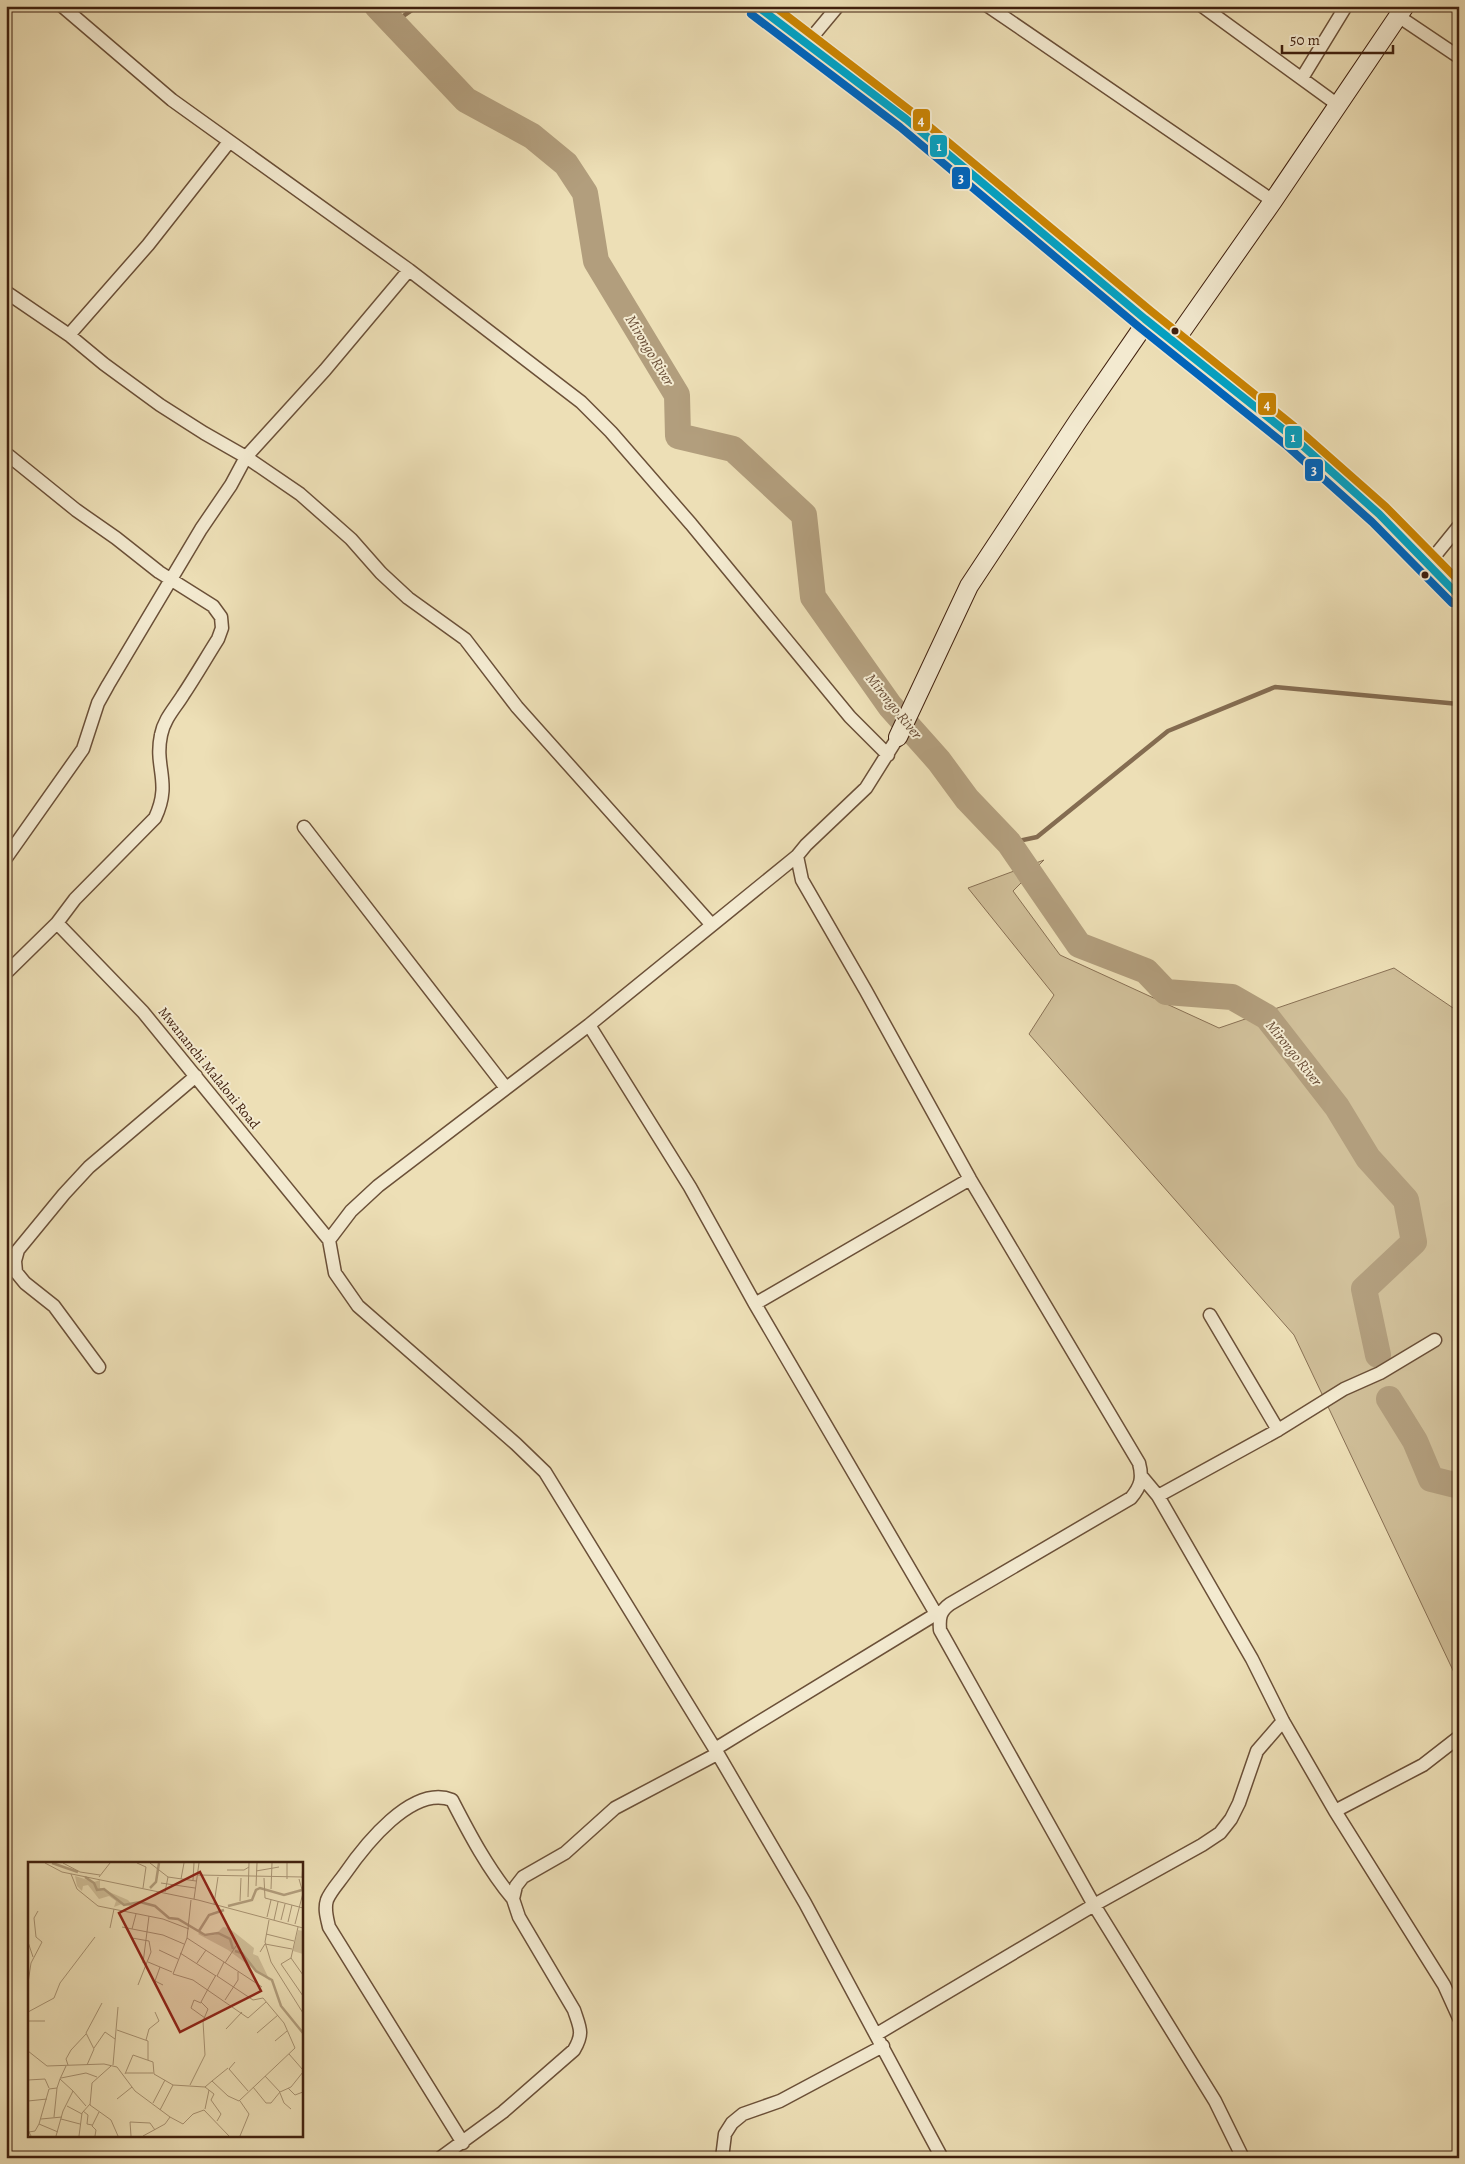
<svg xmlns="http://www.w3.org/2000/svg" width="1465" height="2164" viewBox="0 0 1465 2164" font-family="Alegreya,serif">
	<style>
		.green { fill: #d0bf99; stroke: #887054 }
		.lines { fill: none; stroke-linecap: round; stroke-linejoin: round }
		.stream { stroke: #846c51; stroke-width: 4.5 }
		.river { stroke: #b29e7d; stroke-width: 26 }
		.street-casing { stroke: #6b5038; stroke-width: 15 }
		.secondary-casing { stroke: #40200e; stroke-width: 20 }
		.highway-casing { stroke: #40200e; stroke-width: 25 }
		.street { stroke: #f3ead0; stroke-width: 12 }
		.secondary { stroke: #f3ead0; stroke-width: 18 }
		.highway { stroke: #eddfb6; stroke-width: 22 }
		.bus-1-casing { stroke: #f3ead0; stroke-width: 11 }
		.bus-2-casing { stroke: #f3ead0; stroke-width: 11 }
		.bus-3-casing { stroke: #f3ead0; stroke-width: 11 }
		.bus-1 { stroke: #03a2c4; stroke-width: 8 }
		.bus-2 { stroke: #0065bd; stroke-width: 8 }
		.bus-3 { stroke: #c98404; stroke-width: 8 }
		.bus-dot { fill: #40200e; stroke: #f3ead0; stroke-width: 2 }
		.labels { text-anchor: middle; dominant-baseline: central; stroke-width: 4; stroke-linejoin: round; paint-order: stroke }
		.street-label { font-size: 14px; fill: #40200e; stroke: #f3ead0 }
		.water-label { font-size: 15px; font-style: italic; fill: #684c35; stroke: #f3ead0 }
		.inset-river { fill: none; stroke: #b29e7d; stroke-width: 2.5 }
		.inset-road { fill: none; stroke: #a89373; stroke-width: 1 }
		.view { fill: #8f2418; fill-opacity: 0.15; stroke: #8f2418; stroke-width: 2.5 }
		.inset-edge { fill: none; stroke: #40200e; stroke-width: 2.5 }
		.line-badge { stroke: #f3ead0; stroke-width: 2 }
		.badge-label { font-size: 14px; text-anchor: middle; font-weight: bold; fill: #fff }
	</style>
	<rect width="100%" height="100%" fill="#eddfb6"/>
	<filter id="stains"><feTurbulence type="fractalNoise" baseFrequency=".004" numOctaves="4"/><feColorMatrix values="0 0 0 0 .2 0 0 0 0 .09 0 0 0 0 .02 0 0 0 .5 -.17"/></filter>
	<radialGradient id="worn" r=".72"><stop offset=".6" stop-color="#630" stop-opacity="0"/><stop offset="1" stop-color="#630" stop-opacity=".3"/></radialGradient>
	<path class="green" d="M1044,860L1013,891L1060,955L1219,1028L1394,968L1459,1012V1683L1294,1335L1029,1034L1054,995L968,888Z"/>
	<g class="lines">
		<path class="stream" d="M393,23L418,6
			M1009,843L1037,837L1168,731L1275,687L1459,704"/>
		<path class="river" d="M377,6L466,100L532,136L566,164L585,193L596,261L677,395L678,436L733,449L804,515L813,597L890,706L939,761L967,799L1009,843L1079,945L1146,971L1166,992L1232,997L1267,1017L1337,1107L1368,1158L1406,1200L1414,1242L1364,1289L1378,1355
			M1389,1399L1415,1441L1431,1479L1459,1486"/>
		<defs>
			<path id="street" d="M62,6L172,100L409,270L581,402L611,432L691,524L850,717L888,755
				M988,6L1273,201
				M1202,6L1338,105
				M1398,16L1459,57
				M808,42L838,6
				M1302,78L1346,6
				M6,292L69,335L104,364L160,405L204,433L246,457L300,494L351,539L381,573L408,598L465,639L517,707L711,924
				M69,335L148,245L229,142
				M1429,563L1459,526
				M898,737L866,788L806,845L797,856L802,880L866,991L970,1179L1139,1463C1143,1478 1141,1486 1131,1498L950,1604C940,1611 939,1618 940,1630L1094,1905L1215,2101L1243,2158
				M304,827L506,1088
				M797,856L589,1025L378,1186L351,1211L329,1240L335,1273L358,1306L516,1444L545,1472L715,1749L805,1903L942,2158
				M6,858L83,749L98,703L108,685L201,529L231,485L246,457L325,370L409,270
				M57,923L143,1012L329,1240
				M6,973L57,923L75,899L155,818C172,782 154,768 161,735C164,719 175,708 183,695C195,677 206,658 218,639L222,628L221,617L213,606L159,572L116,538L76,510L8,455
				M589,1025L690,1187L755,1304L939,1619
				M755,1304L970,1179
				M1210,1315L1278,1430
				M99,1367L54,1306L25,1283L16,1272L15,1261L18,1250L64,1194L89,1167L196,1076
				M1143,1478L1158,1496L1252,1659L1283,1721L1335,1811L1444,1985L1459,2018
				M1158,1496L1278,1430L1344,1389L1380,1373L1435,1340
				M715,1749L936,1614
				M1335,1811L1423,1765L1459,1737
				M877,2034L1094,1905L1202,1845L1220,1833L1231,1819L1239,1803L1257,1751L1283,1721
				M463,2143L329,1927C327,1918 324,1909 327,1900C330,1892 339,1882 344,1875C364,1846 412,1784 452,1800C470,1835 488,1869 513,1899
				M440,2158L503,2112L574,2050C584,2033 580,2028 574,2010L519,1917L513,1899L516,1886L523,1877L565,1853L615,1808L717,1754
				M722,2158L725,2134L732,2123L743,2114L780,2101L883,2046"/>
			<path id="secondary" d="M1174,342L1273,201L1405,6
				M898,737L969,586L1078,421L1147,321"/>
			<path id="highway" d="M757,6C893,103 1018,212 1145,319C1174,343 1205,366 1235,390C1314,453 1391,521 1459,596"/>
		</defs>
		<use href="#street" class="street-casing"/>
		<use href="#secondary" class="secondary-casing"/>
		<use href="#highway" class="highway-casing"/>
		<use href="#street" class="street"/>
		<use href="#secondary" class="secondary"/>
		<use href="#highway" class="highway"/>
		<defs>
			<path id="bus-1" d="M757,6L906,119L1145,319L1294,438L1379,514L1459,596"/>
			<path id="bus-2" d="M751,14L900,127L1139,327L1287,446L1372,522L1452,603"/>
			<path id="bus-3" d="M774,6L912,112L1151,311L1300,431L1386,507L1459,581"/>
		</defs>
		<use href="#bus-1" class="bus-1-casing"/>
		<use href="#bus-2" class="bus-2-casing"/>
		<use href="#bus-3" class="bus-3-casing"/>
		<use href="#bus-1" class="bus-1"/>
		<use href="#bus-2" class="bus-2"/>
		<use href="#bus-3" class="bus-3"/>
	</g>
	<g class="bus-dot">
		<circle cx="1175" cy="331" r="4.5"/>
		<circle cx="1425" cy="575" r="4.5"/>
	</g>
	<g class="labels">
		<g class="street-label">
			<text transform="translate(209 1068) rotate(51)">Mwananchi Malaloni Road</text>
		</g>
		<g class="water-label">
			<text transform="translate(650 350) rotate(59)">Mirongo River</text>
			<text transform="translate(894 706) rotate(51)">Mirongo River</text>
			<text transform="translate(1294 1053) rotate(51)">Mirongo River</text>
		</g>
	</g>
	<g transform="translate(28 1862)">
		<rect width="275" height="275" fill="#eddfb6"/>
		<path d="M47,14L66,20L72,18V26L100,38L106,45L94,42L86,45L88,39L81,34L71,37L60,23L55,24L54,29L49,24ZM195,65L201,66L226,86L225,92L230,94L242,119L200,88L170,72L173,69L176,74L187,73ZM270,68L275,69V92L265,89Z" fill="#d0bf99"/>
		<path class="inset-river" d="M24,1L50,10M57,15L66,21L69,28L76,27L96,43L112,40L127,44L141,56L150,57L177,73L190,71L202,77L205,87M122,26L128,20L131,1M200,44L224,38L228,28L232,26L256,33L274,28M171,69L181,53L196,48M207,89L214,91L228,109L244,118L253,144L275,171"/>
		<path class="inset-road" d="M17,1L34,10L170,38L275,66M35,1L52,10L72,13M109,1L118,5L115,26M122,1L140,15L168,19M199,8H216L221,5M228,9L251,5M43,12L49,27L70,44L135,57L161,67M170,13L275,15M71,15L82,1M236,16L237,36L275,46M274,16L275,1M153,17L156,1M259,17V1M165,18L166,1M133,21L167,26M228,24L229,1M243,27L244,1M137,30L140,15M220,35L221,1M166,37L171,1M212,39L213,16M186,42L190,15M239,55L243,38M241,58L237,80L243,100L275,151M246,58L250,40M253,58L257,42M260,60L264,43M267,62L275,31L271,17M94,65L135,73L156,82M270,65L263,96L275,113M82,66L86,47M104,67L108,52M238,72L266,79M104,76L121,79L123,90L110,123M159,76L145,112L165,118L220,156L238,140M0,80L5,95M131,88L150,97M232,90L237,82L264,87M152,91L188,114M263,96L253,102L275,134M120,100L144,110M196,100L234,125M115,101L121,54M169,101L178,88M197,101L208,84M132,105L127,119L135,123M0,121L3,101L14,80L8,75L6,56L10,49M180,127L188,113M197,138L210,118V110M173,141L166,138L163,146L177,156M0,150L26,136L32,121L67,75M0,159H17M198,167L214,150M89,168L120,179V198M229,171L250,153M118,178L121,167L131,159L127,150M247,179L259,169M66,186L77,170L87,177M0,189L19,204L76,202L89,205L107,229L142,255L137,262L115,274M261,192L275,208M207,200L201,207L220,229M40,203L38,197L43,188L58,172M59,203L66,187L58,171L74,141M85,203L90,145M83,204L64,221L62,243L83,258L90,274M98,211H125M97,212L105,193L125,200L126,212L145,223M33,216L58,211L69,215M0,218L17,217L21,226M184,219L200,206M162,223L177,193L175,159L180,147L173,140L180,127M177,225L186,232L183,238L193,252L189,259M225,225L238,241H243L252,230L237,214M260,226L267,233L275,230M45,229L58,244M252,230L263,225L275,210M252,231L256,241L263,247M89,237L104,225M0,239L19,237M212,239L221,252L212,274M125,241L137,218M39,244L54,252M177,247L181,228M132,248L145,223L177,225L184,219L200,234L211,239L267,186L256,161L235,136L225,138L189,114L196,100L159,76L163,38M55,249L60,253L59,262L64,263M26,255L29,226M142,255L155,262L165,252L176,248L201,274M13,257L34,255M33,257L52,262M30,270L11,262L21,227L29,226L32,217M3,274L1,270L7,269L11,262M28,274L35,249L45,229L32,217L38,204M51,274L54,251L62,242M67,274L68,268L64,264L71,250M103,274L102,260L122,261L127,268"/>
		<path class="view" d="M172,10L233,129L152,170L91,51Z"/>
		<rect width="275" height="275" class="inset-edge"/>
	</g>
	<g class="line-badge">
		<rect x="912" y="108" width="19" height="24" rx="5" fill="#c98404"/>
		<rect x="929" y="134" width="19" height="24" rx="5" fill="#03a2c4"/>
		<rect x="951" y="166" width="20" height="24" rx="5" fill="#0065bd"/>
		<rect x="1257" y="392" width="20" height="24" rx="5" fill="#c98404"/>
		<rect x="1284" y="425" width="19" height="24" rx="5" fill="#03a2c4"/>
		<rect x="1304" y="458" width="20" height="24" rx="5" fill="#0065bd"/>
	</g>
	<g class="badge-label">
		<text x="921" y="125">4</text>
		<text x="939" y="151">1</text>
		<text x="961" y="183">3</text>
		<text x="1267" y="409">4</text>
		<text x="1293" y="442">1</text>
		<text x="1314" y="475">3</text>
	</g>
	<rect width="1465" height="2164" fill="none" stroke="#eddfb6" stroke-width="25"/>
	<rect x="8" y="8" width="1450" height="2149" fill="none" stroke="#40200e" stroke-width="2.5"/>
	<rect x="12" y="12" width="1440" height="2139" fill="none" stroke="#40200e"/>
	<path d="M1282 45v8h111v-8" fill="none" stroke="#40200e" stroke-width="2.5"/>
	<text x="1290" y="45" font-size="15" fill="#40200e" stroke="#f3ead0" stroke-width="4" paint-order="stroke">50 m</text>
	<rect width="100%" height="100%" filter="url(#stains)"/>
	<rect width="100%" height="100%" fill="url(#worn)"/>
</svg>
